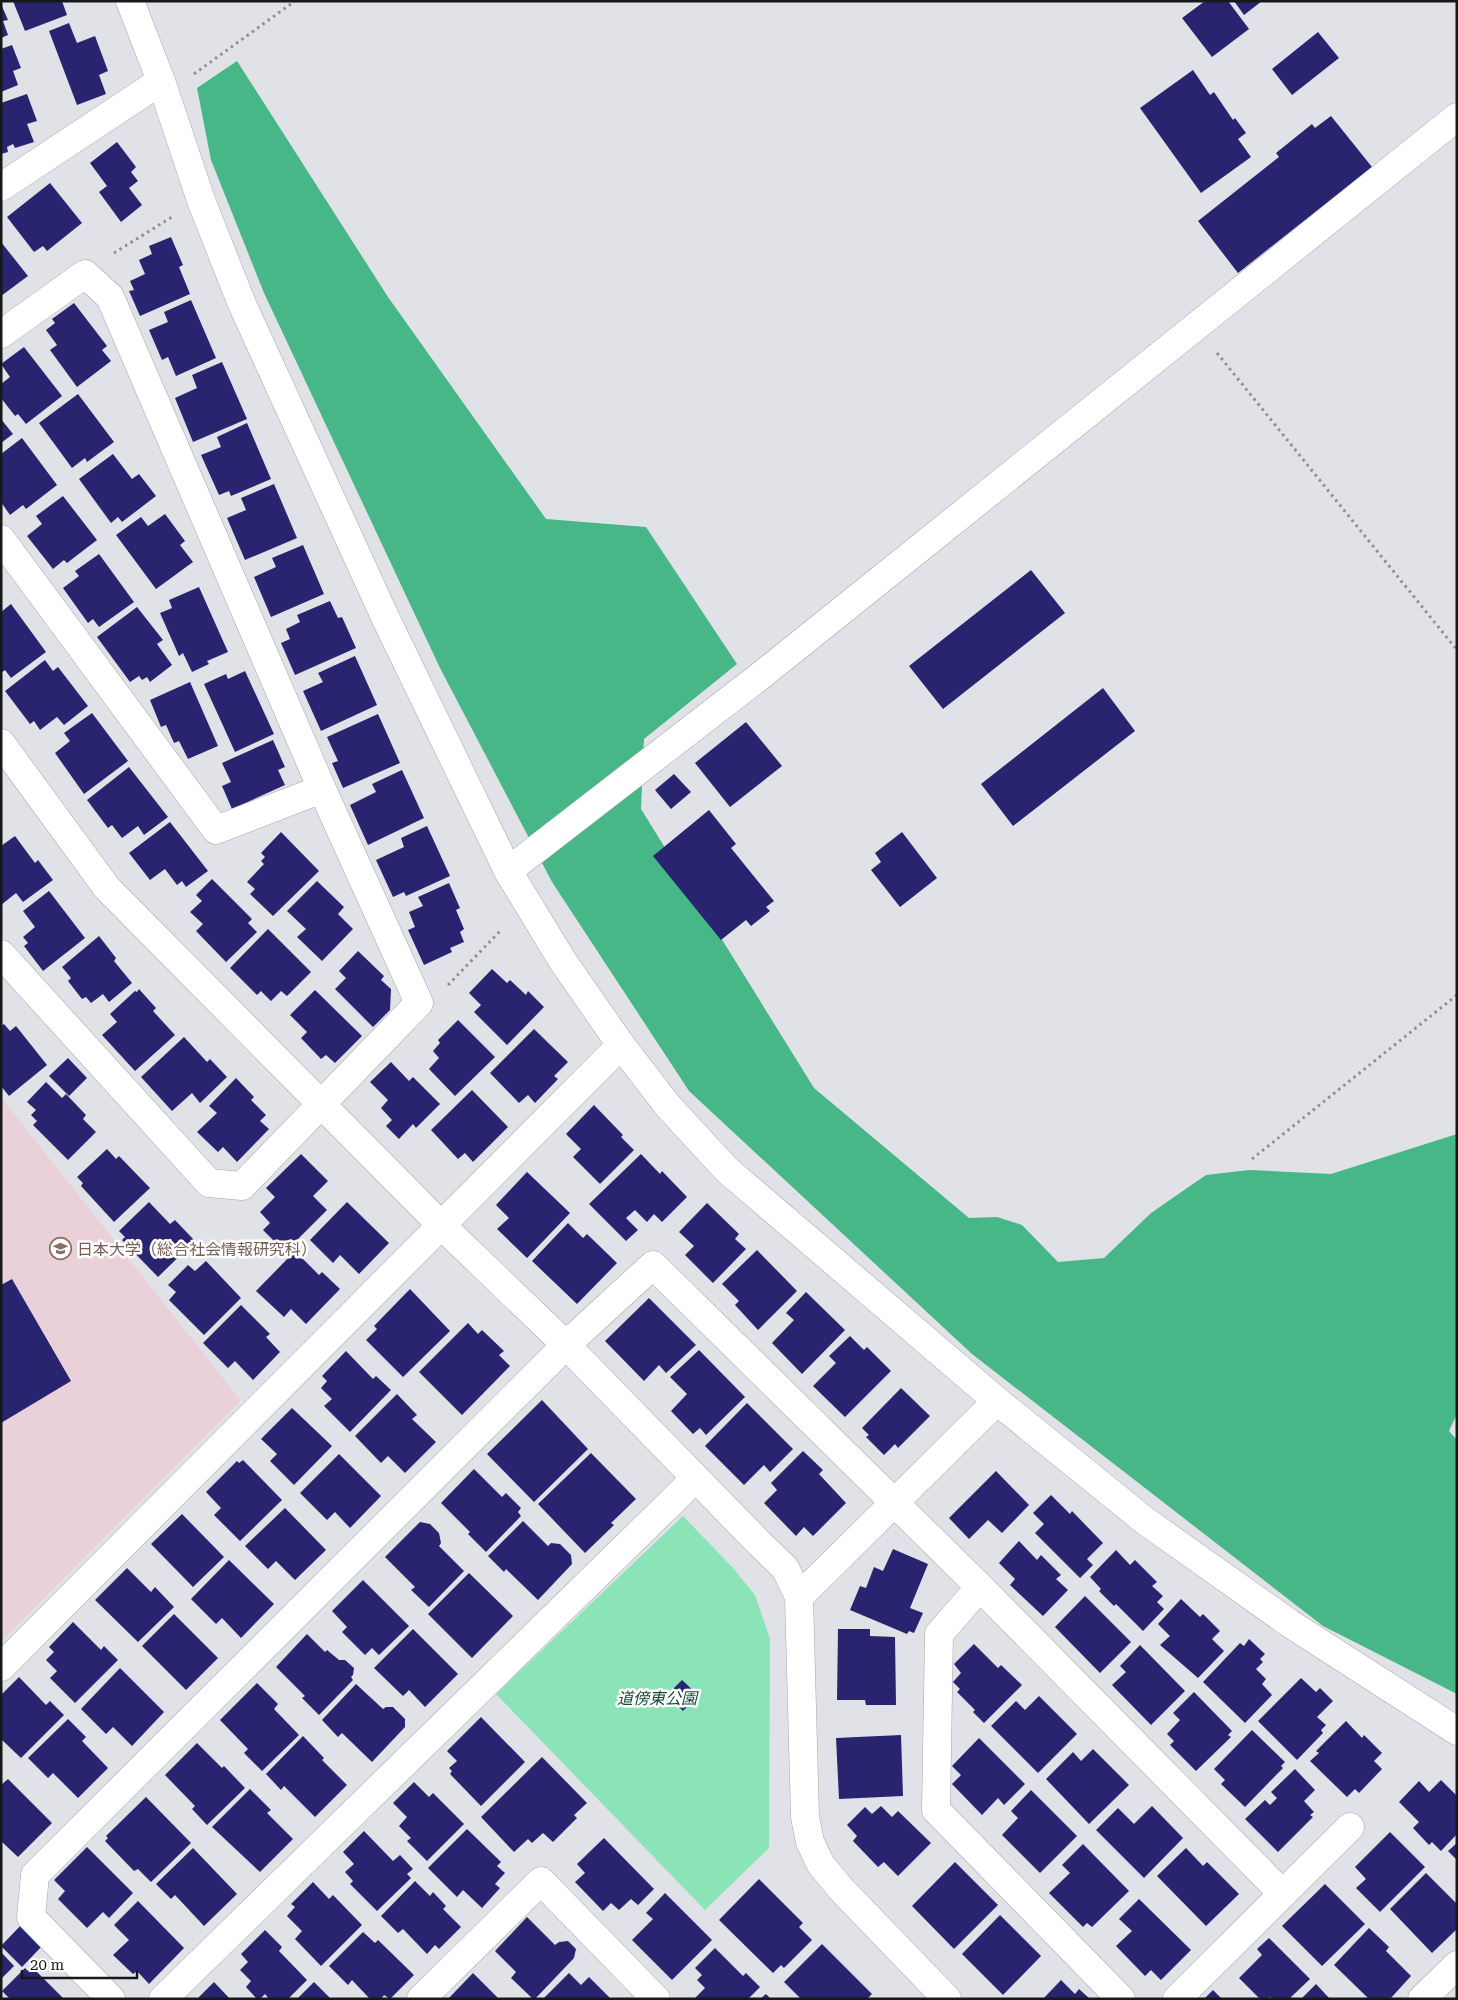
<svg xmlns="http://www.w3.org/2000/svg" width="1458" height="2000" viewBox="0 0 1458 2000" font-family="'Roboto Serif','Noto Sans JP',serif">
	<style>
		.education { fill: #ead1d9 }
		.green { fill: #8ae4b8 }
		.forest { fill: #48b787 }
		.building { fill: #28246f }
		.lines { fill: none; stroke-linecap: round; stroke-linejoin: round }
		.minor-casing { stroke: #a4a5ab; stroke-width: 29 }
		.tertiary-casing { stroke: #a4a5ab; stroke-width: 29 }
		.path { stroke: #8e8f93; stroke-width: 3; stroke-dasharray: 2.5 4; stroke-linecap: butt }
		.minor { stroke: #fff; stroke-width: 28 }
		.tertiary { stroke: #fff; stroke-width: 28 }
		.labels { text-anchor: middle; dominant-baseline: central; stroke-width: 5; stroke-linejoin: round; paint-order: stroke }
		.education-label { font-size: 16px; fill: #785e54; stroke: #fff; text-anchor: start }
		.park-label { font-size: 16px; font-style: italic; fill: #1b4935; stroke: #fff }
	</style>
	<rect width="100%" height="100%" fill="#e1e2e8"/>
	<path class="education" d="M1,1097L241,1401L1,1641Z"/>
	<path class="green" d="M683,1516L733,1568L755,1595L770,1639L769,1848L705,1910L496,1694Z"/>
	<path class="forest" d="M237,61L388,297L546,519L646,527L737,664L644,739L641,809L814,1088L969,1218L997,1217L1022,1225L1058,1262L1104,1258L1151,1213L1206,1175L1249,1170L1331,1174L1457,1134V1414L1449,1431L1457,1440V1694L1323,1626L972,1354L689,1091L552,882L440,668L264,293L211,160L197,88Z"/>
	<path class="building" d="M13,1H62L67,15L25,31Z
		M1205,1H1228L1249,29L1212,57L1182,18Z
		M1234,1H1262L1244,15Z
		M1,4L8,20L3,21L8,35L1,38Z
		M69,23L77,43L95,36L108,71L99,75L106,94L77,105L49,31Z
		M1318,32L1339,58L1292,95L1272,69Z
		M12,45L21,68L13,71L18,85L1,92V49Z
		M1193,70L1210,95L1214,92L1233,120L1235,118L1246,133L1238,139L1251,157L1201,193L1140,108Z
		M27,94L37,121L27,124L34,142L15,148L13,144L7,147L8,152L1,154V103Z
		M1331,116L1372,167L1238,273L1198,221L1279,157L1276,153L1312,124L1315,128Z
		M117,142L136,167L131,172L138,181L129,188L142,205L121,222L99,192L107,186L90,163Z
		M50,183L82,223L47,251L43,246L34,252L7,217Z
		M171,237L183,265L179,267L190,294L140,316L129,291L134,290L130,281L145,274L139,260L152,254L149,246Z
		M1,242L28,276L1,296Z
		M191,300L216,358L176,376L168,357L162,360L149,330L168,322L164,312Z
		M74,303L107,346L102,350L111,361L77,387L50,350L57,345L46,330L55,323L52,319Z
		M24,347L62,396L26,424L18,414L15,416L1,398V384L10,377L1,364Z
		M222,362L247,419L193,442L175,398L197,388L192,375Z
		M78,394L114,442L87,462L85,458L72,468L39,423Z
		M1,419L13,434L1,443Z
		M247,423L271,479L231,496L229,491L219,495L201,455L221,447L217,437Z
		M22,438L57,485L26,509L23,505L10,515L1,502V454Z
		M113,454L132,479L139,474L156,496L122,522L118,517L111,523L79,479Z
		M274,484L297,538L245,560L227,518L246,510L241,498Z
		M63,496L97,540L67,563L64,560L53,569L27,536L42,524L36,516Z
		M165,514L185,541L180,545L193,562L156,589L116,535L141,517L148,526Z
		M303,545L324,594L271,617L254,577L276,567L272,558Z
		M99,554L134,602L99,627L93,619L88,623L63,588L79,576L75,571Z
		M1031,570L1065,613L943,709L909,666Z
		M199,587L228,652L207,661L209,664L192,672L183,653L179,656L160,613L172,608L169,600Z
		M330,601L338,618L342,617L356,648L295,675L281,643L290,639L286,629L300,622L297,615Z
		M11,604L46,652L11,678L5,670L1,673V612Z
		M137,607L163,640L157,644L172,665L150,682L147,677L142,680L139,676L130,682L97,637Z
		M355,656L377,705L321,731L303,691L323,682L318,673Z
		M45,660L53,671L58,667L88,706L64,725L57,717L40,730L34,721L30,724L5,691Z
		M245,671L274,734L235,752L204,684L226,674L228,679Z
		M190,682L218,746L188,759L179,741L174,743L166,725L161,727L150,700Z
		M1103,688L1135,731L1013,826L981,784Z
		M92,713L128,761L84,794L55,753L70,741L64,733Z
		M378,714L400,763L343,788L332,763L338,761L327,737Z
		M746,722L782,766L730,807L695,763Z
		M273,740L285,767L278,770L285,785L232,809L222,786L231,782L222,763Z
		M129,767L168,817L144,835L138,826L122,838L112,825L108,828L87,800Z
		M402,770L424,818L368,845L350,805L376,792L372,784Z
		M674,774L691,792L671,809L655,790Z
		M709,810L736,844L731,848L774,901L766,907L770,911L751,926L746,920L721,940L653,856Z
		M170,822L208,871L186,887L182,881L177,885L165,869L150,880L129,853Z
		M427,826L450,876L406,896L404,892L393,897L376,860L404,847L401,838Z
		M281,832L319,871L273,916L250,894L255,889L247,882L264,864L261,861L265,857L261,853Z
		M902,832L937,878L900,907L871,870L881,862L875,853Z
		M15,836L35,863L38,860L53,880L23,902L16,893L1,905V846Z
		M212,879L252,919L248,923L257,932L226,962L196,931L203,924L190,912L202,901L196,895Z
		M317,881L344,907L338,914L353,929L322,961L297,937L306,929L287,911Z
		M449,883L460,908L456,910L464,929L460,932L464,942L450,948L452,952L424,965L408,930L415,927L409,912L423,906L418,897Z
		M49,891L85,938L43,971L24,946L28,943L23,937L35,927L23,911Z
		M268,929L311,972L287,996L281,991L271,1001L261,991L257,995L230,968Z
		M99,936L116,958L114,961L132,983L109,1002L103,994L91,1003L86,997L82,999L68,981L71,978L62,967Z
		M358,951L384,976L381,980L391,989L390,1010L373,1027L335,989L346,978L339,971Z
		M492,969L507,983L510,980L526,995L528,991L544,1007L507,1045L474,1012L481,1005L469,993Z
		M139,989L156,1008L153,1011L175,1035L135,1071L102,1035L117,1022L110,1014L135,991L137,992Z
		M315,990L362,1036L335,1063L326,1055L321,1059L301,1038L307,1032L290,1015Z
		M458,1020L495,1057L455,1096L429,1069L439,1058L433,1051L440,1043L438,1040Z
		M4,1024L10,1031L16,1026L47,1065L9,1096L1,1086V1026Z
		M534,1029L568,1062L554,1076L558,1079L535,1103L528,1095L519,1103L490,1073Z
		M184,1037L207,1062L210,1059L227,1077L200,1103L192,1093L172,1111L141,1077Z
		M68,1058L87,1078L69,1096L49,1076Z
		M391,1062L409,1081L413,1077L440,1104L416,1128L413,1124L399,1139L386,1126L392,1120L381,1108L388,1100L370,1082Z
		M236,1078L254,1097L251,1100L266,1115L260,1121L269,1129L237,1162L223,1147L218,1152L197,1132L217,1113L209,1106Z
		M46,1082L62,1098L66,1094L86,1115L83,1119L96,1132L68,1160L33,1125L37,1121L31,1115L36,1110L27,1102Z
		M472,1090L508,1127L473,1162L465,1153L458,1159L431,1130Z
		M594,1105L623,1135L621,1137L634,1150L600,1184L573,1157L581,1149L566,1134Z
		M107,1149L116,1159L119,1156L150,1188L114,1222L81,1186L83,1183L77,1177Z
		M301,1154L328,1181L313,1196L327,1210L285,1252L263,1230L270,1223L260,1212L275,1197L266,1188Z
		M641,1154L660,1174L662,1171L687,1197L662,1222L654,1214L647,1222L635,1210L626,1218L638,1230L626,1241L589,1204Z
		M527,1172L570,1213L527,1258L497,1229L509,1218L496,1205Z
		M149,1202L170,1224L175,1220L195,1241L158,1277L122,1240L125,1237L119,1231Z
		M347,1202L389,1243L359,1274L340,1255L333,1263L310,1240Z
		M707,1203L739,1234L735,1239L746,1249L713,1283L685,1255L694,1246L679,1232Z
		M568,1223L583,1238L587,1234L617,1263L577,1304L532,1261Z
		M757,1250L797,1291L758,1330L735,1305L739,1301L722,1284Z
		M295,1251L319,1275L322,1272L340,1289L306,1324L291,1309L284,1317L256,1291Z
		M206,1261L241,1298L204,1335L169,1300L176,1292L168,1285L188,1265L195,1271Z
		M12,1279L71,1381L1,1423V1285Z
		M410,1289L450,1331L403,1377L366,1340L377,1329L374,1326Z
		M806,1292L845,1330L802,1374L772,1343L794,1320L786,1313Z
		M649,1298L696,1345L666,1373L659,1365L644,1381L605,1341Z
		M241,1305L270,1334L266,1337L280,1352L253,1380L235,1361L228,1368L203,1343Z
		M468,1323L478,1334L482,1330L504,1351L499,1355L510,1366L462,1415L419,1372Z
		M850,1336L864,1350L867,1347L891,1371L845,1417L813,1386L836,1363L829,1356Z
		M699,1350L745,1397L706,1435L700,1428L693,1434L671,1411L687,1394L670,1377Z
		M346,1351L373,1379L376,1376L391,1390L350,1432L324,1406L332,1399L321,1388L327,1381L322,1376Z
		M901,1388L930,1416L898,1448L895,1444L884,1455L866,1437L869,1435L862,1428Z
		M397,1394L417,1415L412,1419L436,1442L405,1473L388,1456L381,1463L355,1436Z
		M542,1400L588,1449L534,1502L487,1454Z
		M747,1403L793,1449L770,1472L764,1465L744,1485L705,1446Z
		M292,1408L332,1446L294,1485L270,1461L277,1454L261,1439Z
		M803,1451L823,1470L819,1474L846,1503L813,1536L804,1527L796,1536L764,1503L777,1490L771,1483Z
		M591,1453L636,1499L611,1523L614,1525L585,1553L538,1504Z
		M339,1454L381,1496L350,1528L335,1512L327,1520L300,1493Z
		M243,1460L282,1500L240,1541L214,1515L221,1508L206,1492L237,1461L239,1463Z
		M474,1469L502,1497L506,1493L521,1508L518,1512L521,1516L486,1552L468,1534L470,1532L441,1503Z
		M996,1471L1029,1505L1002,1533L988,1520L969,1539L949,1518Z
		M1051,1495L1070,1514L1072,1511L1103,1543L1087,1559L1093,1565L1080,1578L1035,1533L1044,1524L1033,1513Z
		M285,1508L326,1550L295,1580L276,1561L268,1569L245,1546Z
		M182,1514L224,1557L193,1587L151,1544Z
		M523,1521L548,1546L551,1543L560,1544L571,1555L572,1564L538,1600L506,1569L504,1572L488,1556Z
		M420,1522L430,1524L439,1533L441,1543L439,1546L464,1571L429,1607L411,1590L415,1587L385,1557Z
		M1019,1541L1037,1560L1041,1555L1061,1575L1056,1579L1068,1590L1043,1616L1010,1585L1015,1579L999,1563Z
		M893,1549L928,1564L910,1608L923,1613L914,1633L909,1631L907,1634L850,1610L860,1586L866,1588L874,1567L883,1571Z
		M1116,1550L1130,1565L1135,1560L1157,1582L1152,1586L1163,1596L1157,1602L1164,1609L1143,1631L1116,1604L1114,1606L1099,1591L1101,1589L1090,1577Z
		M229,1560L274,1604L241,1638L222,1618L216,1624L191,1599Z
		M127,1568L151,1592L155,1587L174,1607L138,1642L95,1600Z
		M469,1573L513,1616L472,1658L428,1614Z
		M363,1580L409,1626L379,1655L372,1648L365,1655L342,1632L347,1627L332,1611Z
		M1085,1596L1131,1642L1100,1673L1055,1627Z
		M1181,1599L1200,1617L1203,1614L1220,1631L1212,1639L1224,1651L1198,1678L1160,1645L1170,1636L1158,1624Z
		M174,1614L218,1658L186,1690L142,1646Z
		M73,1622L101,1650L104,1646L118,1660L75,1703L50,1678L57,1671L46,1660L54,1652L49,1647Z
		M413,1629L458,1674L425,1707L409,1690L403,1696L374,1668Z
		M838,1629H870V1636L895,1637L896,1705H866L865,1700H837Z
		M307,1634L325,1652L327,1650L339,1660H345L354,1668L353,1675L351,1677L353,1680L319,1715L302,1698L305,1696L276,1667Z
		M1249,1639L1265,1654L1260,1659L1263,1662L1256,1669L1266,1679L1262,1684L1272,1695L1245,1723L1203,1682L1240,1643L1244,1646Z
		M974,1644L998,1668L1001,1665L1022,1685L984,1723L973,1712L975,1710L957,1692L960,1689L953,1682L961,1673L954,1664Z
		M1140,1645L1185,1691L1151,1725L1112,1685L1126,1672L1120,1666Z
		M120,1668L164,1712L132,1746L113,1727L106,1734L81,1709Z
		M19,1677L46,1705L50,1701L64,1715L21,1758L1,1739V1695Z
		M1301,1678L1316,1692L1320,1688L1333,1701L1317,1717L1326,1725L1321,1730L1323,1733L1297,1760L1258,1721Z
		M682,1680L698,1695L683,1711L667,1695Z
		M257,1683L278,1704L274,1709L299,1735L262,1771L244,1753L248,1749L220,1720Z
		M356,1684L383,1709L386,1707H393L405,1719V1727L372,1762L342,1733L338,1737L322,1720Z
		M1194,1692L1232,1731L1228,1735L1231,1737L1196,1771L1170,1745L1174,1741L1167,1734L1180,1720L1173,1713Z
		M1039,1696L1077,1734L1038,1773L991,1726L1016,1701L1025,1710Z
		M481,1717L525,1762L481,1806L450,1774L452,1771L449,1768L457,1761L447,1751Z
		M68,1719L86,1737L82,1741L108,1768L78,1798L53,1773L48,1778L28,1758Z
		M1346,1721L1362,1738L1364,1735L1382,1753L1374,1761L1382,1769L1359,1793L1355,1789L1347,1797L1310,1761L1319,1753L1316,1751Z
		M1252,1730L1285,1762L1281,1766L1283,1768L1245,1807L1221,1784L1225,1780L1214,1769Z
		M901,1735L903,1796L839,1799L836,1738Z
		M303,1736L324,1758L322,1760L347,1785L315,1817L284,1786L281,1790L266,1774Z
		M979,1738L1025,1784L1004,1805L998,1798L982,1815L952,1784L961,1775L952,1766Z
		M197,1743L222,1768L224,1766L245,1788L207,1825L192,1809L195,1806L165,1775Z
		M1093,1749L1129,1785L1089,1824L1046,1779L1073,1752L1081,1761Z
		M542,1757L587,1803L574,1815L577,1818L553,1842L543,1833L532,1843L528,1839L514,1852L481,1817Z
		M1295,1769L1315,1790L1304,1801L1314,1812L1310,1815L1313,1817L1278,1852L1245,1819L1265,1800L1270,1805L1277,1798L1271,1792Z
		M8,1779L52,1823L18,1857L1,1841V1785Z
		M1441,1780L1457,1796V1834L1441,1851L1432,1842L1429,1845L1413,1828L1419,1822L1399,1802L1419,1781L1429,1792Z
		M414,1782L429,1797L433,1793L464,1824L427,1861L407,1841L411,1838L399,1826L407,1817L393,1803Z
		M250,1789L271,1810L267,1813L293,1839L260,1872L212,1827Z
		M1031,1790L1077,1836L1040,1873L1002,1835L1018,1818L1011,1811Z
		M146,1797L191,1843L151,1882L138,1869L134,1871L105,1841L108,1838L106,1836Z
		M881,1806L892,1817L898,1811L931,1843L898,1876L884,1862L878,1867L853,1841L857,1836L847,1825L865,1807L872,1814Z
		M1152,1806L1183,1838L1144,1878L1096,1830L1118,1808L1134,1824Z
		M467,1829L501,1862L497,1866L505,1873L495,1884L500,1888L482,1908L463,1890L457,1897L428,1868Z
		M364,1831L393,1861L400,1855L413,1869L407,1874L411,1878L377,1911L350,1884L353,1881L345,1872L354,1864L343,1852Z
		M1390,1832L1425,1867L1380,1912L1356,1888L1366,1879L1355,1867Z
		M604,1838L654,1889L638,1905L631,1899L619,1910L611,1903L603,1911L575,1882L585,1873L577,1864Z
		M1457,1843V1860L1448,1851Z
		M1083,1844L1129,1891L1092,1927L1087,1923L1083,1927L1049,1893L1070,1873L1062,1865Z
		M87,1847L133,1893L109,1918L103,1912L87,1928L58,1899L65,1891L54,1880Z
		M193,1848L237,1894L204,1926L175,1895L171,1899L156,1884Z
		M1186,1848L1203,1866L1207,1862L1239,1894L1206,1926L1157,1876Z
		M955,1862L998,1905L954,1949L912,1906Z
		M1426,1873L1457,1904V1929L1432,1953L1390,1909Z
		M759,1879L803,1923L799,1927L812,1940L784,1968L781,1965L773,1973L719,1920Z
		M415,1881L430,1896L433,1892L446,1906L443,1909L461,1927L439,1949L435,1945L427,1954L403,1929L398,1933L381,1916Z
		M313,1882L329,1899L333,1895L362,1925L321,1966L295,1939L302,1931L287,1916L295,1907L291,1904Z
		M1325,1884L1365,1924L1322,1966L1282,1926Z
		M665,1893L712,1940L672,1980L632,1940L653,1919L646,1913Z
		M1139,1899L1191,1950L1161,1980L1151,1970L1145,1976L1116,1946L1132,1931L1119,1919Z
		M138,1901L184,1948L149,1984L137,1971L133,1974L113,1955L129,1940L114,1925Z
		M1000,1915L1041,1956L1003,1995L962,1954Z
		M527,1917L555,1945L559,1942L568,1941L576,1949L574,1958L535,1999H533L511,1978L516,1972L495,1951Z
		M22,1924L43,1945L22,1967L1,1946Z
		M1369,1928L1389,1947L1386,1951L1411,1976L1390,1999H1369L1334,1965Z
		M265,1930L282,1947L279,1951L307,1980L288,1999H269L265,1994L260,1999H257L246,1987L251,1981L240,1970L248,1962L241,1954Z
		M363,1932L375,1943L378,1940L414,1975L390,1999L384,1995L381,1999H370L352,1980L348,1985L329,1966Z
		M1269,1938L1310,1979L1289,1999H1272L1270,1997L1267,1999H1260L1239,1978L1262,1955L1257,1949Z
		M822,1944L872,1994L867,1999H801L784,1982Z
		M715,1948L743,1976L746,1973L760,1987L748,1999H694L705,1988L697,1980L702,1975L695,1968Z
		M1,1952L14,1966L1,1979Z
		M32,1967L64,1999H10L2,1991L25,1968L28,1971Z
		M473,1973L499,1999H448Z
		M569,1973L581,1985L589,1977L611,1999H543Z
		M1061,1980L1075,1994L1079,1989L1090,1999H1043Z
		M214,1982L230,1999H197Z
		M314,1982L331,1999H297Z
		M1316,1984L1330,1999H1301Z
		M1213,1990L1222,1999H1204Z
		M766,1994L771,1999H760Z"/>
	<g class="lines">
		<defs>
			<path id="minor" d="M1,187L161,81
				M1,334L85,274L110,297L322,789L419,1003L242,1186L209,1183L1,954
				M1,539L216,830L322,789
				M1,743L107,888L442,1226L566,1345L760,1544L785,1568L799,1597
				M508,871L764,673L1457,117
				M980,1587L939,1634L936,1810L1121,1999
				M1,1667L621,1045
				M111,1999L31,1917L35,1875L566,1345L653,1265L980,1587L1283,1894
				M163,1999L696,1478
				M421,1999L541,1881L656,1999
				M947,1999L842,1890L821,1865L810,1842L805,1817L799,1597L997,1401
				M1177,1999L1350,1827
				M1422,1999L1457,1965"/>
			<path id="tertiary" d="M130,1L161,81L202,203L242,304L385,617L508,871L562,960L621,1045L668,1106L727,1170L997,1401L1144,1520L1289,1623L1457,1731"/>
		</defs>
		<use href="#minor" class="minor-casing"/>
		<use href="#tertiary" class="tertiary-casing"/>
		<path class="path" d="M194,74L295,1
			M114,253L172,217
			M1217,353L1457,650
			M448,985L502,929
			M1252,1159L1457,995"/>
		<use href="#minor" class="minor"/>
		<use href="#tertiary" class="tertiary"/>
	</g>
	<defs>
		<symbol id="university-ring" viewBox="-11 -11 22 22"><circle r="9.5" fill="#fff" stroke="#8d6e63" stroke-width="1.5"/><path d="M0-5L7-2L0 1L-7-2ZM-4 1L0 2.5L4 1V4Q0 6-4 4Z" fill="#8d6e63"/></symbol>
	</defs>
	<g fill-rule="evenodd">
		<use href="#university-ring" x="48" y="1236" width="25" height="25"/>
	</g>
	<g class="labels">
		<g class="education-label">
			<text x="77" y="1249">日本大学（総合社会情報研究科）</text>
		</g>
		<g class="park-label">
			<text x="657" y="1698">道傍東公園</text>
		</g>
	</g>
	<rect width="1458" height="2000" fill="none" stroke="#17181a" stroke-width="5"/>
	<path d="M22 1970v8h115v-8" fill="none" stroke="#17181a" stroke-width="2.5"/>
	<text x="30" y="1970" font-size="15" fill="#17181a" stroke="#ffffff" stroke-width="4" paint-order="stroke">20 m</text>
</svg>
